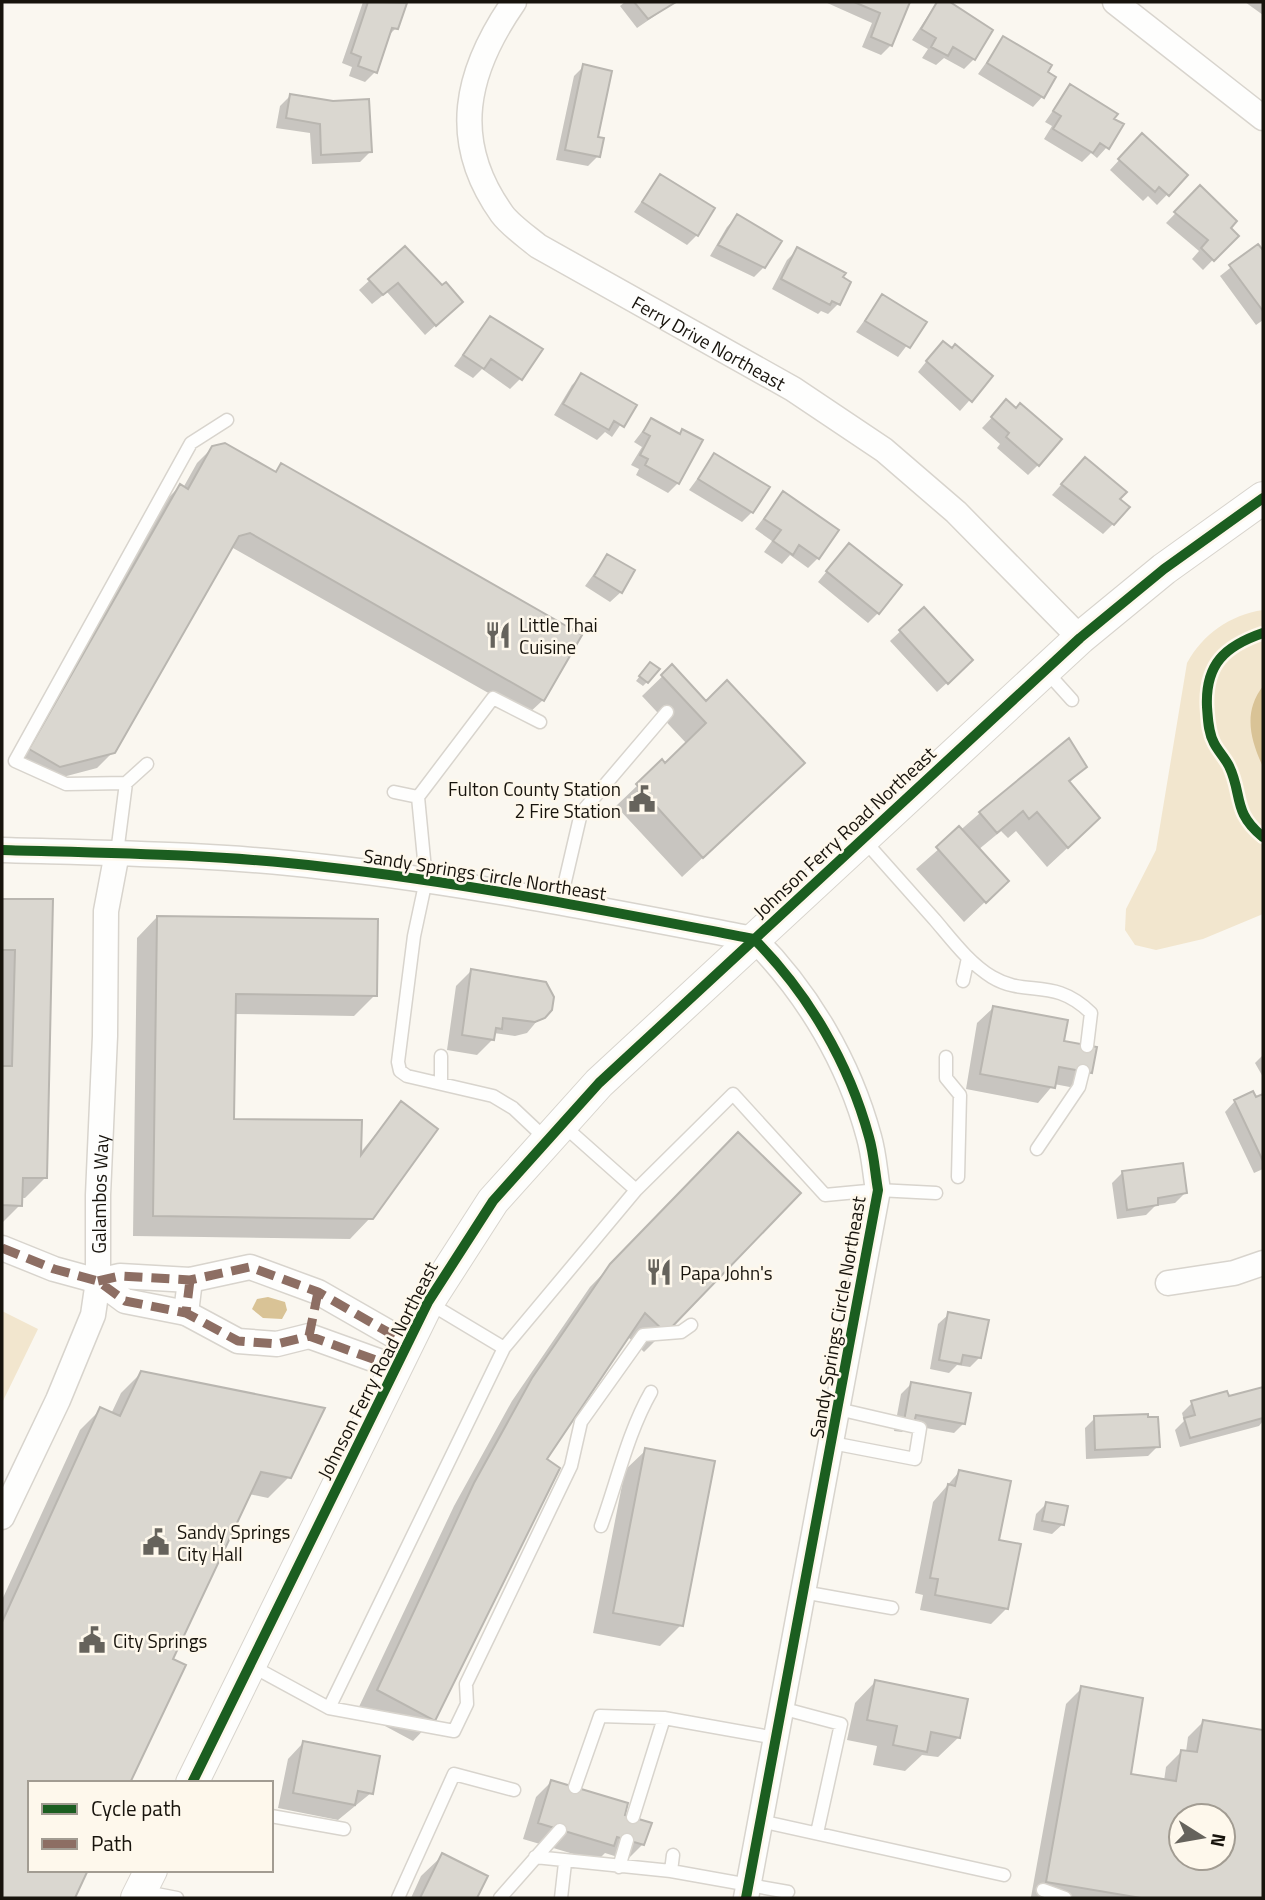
<svg xmlns="http://www.w3.org/2000/svg" width="1265" height="1900" viewBox="0 0 1265 1900" font-family="'Titillium Web',sans-serif">
	<style>
		.green { fill: #f2e6ce }
		.water { fill: #d9c396 }
		.shadow { fill: #0003; fill-rule: evenodd }
		.building { fill: #dad7d0; stroke: #b9b6b0; stroke-width: 2; fill-rule: evenodd }
		.lines { fill: none; stroke-linecap: round; stroke-linejoin: round }
		.service-casing { stroke: #d8d4cd; stroke-width: 15 }
		.minor-casing { stroke: #d8d4cd; stroke-width: 27 }
		.tertiary-casing { stroke: #d8d4cd; stroke-width: 34 }
		.service { stroke: #fefefd; stroke-width: 12 }
		.minor { stroke: #fefefd; stroke-width: 24 }
		.tertiary { stroke: #fefefd; stroke-width: 32 }
		.quiet { stroke: #8d6e63; stroke-width: 9; stroke-dasharray: 18 9; stroke-linecap: butt }
		.cycleway-casing { stroke: #fef8ec; stroke-width: 15 }
		.cycleway { stroke: #1b5e20; stroke-width: 10 }
		.labels { text-anchor: middle; dominant-baseline: central; stroke-width: 5; stroke-linejoin: round; paint-order: stroke }
		.street-label { font-size: 19px; fill: #17130c; stroke: #fef8ec }
		.poi-label { font-size: 19px; fill: #17130c; stroke: #fef8ec; text-anchor: start }
	</style>
	<rect width="100%" height="100%" fill="#faf7f0"/>
	<path class="green" d="M1263,610V914L1203,939L1156,950L1135,945L1125,930L1126,909L1156,850L1187,663C1203,634 1230,615 1263,610Z
		M2,1311L38,1329L2,1403Z"/>
	<path class="water" d="M1263,686V767C1250,739 1243,712 1263,686Z
		M268,1297L285,1302L287,1310L282,1319L263,1318L252,1309L257,1299Z"/>
	<path class="shadow" d="M363,2L404,4L396,28L386,38L375,72L365,82L349,76L352,67L342,63Z
		M625,2H675L637,28L620,6Z
		M825,2H908L891,45L881,55L862,47L872,23Z
		M937,2H945L990,30L974,59L964,69L944,58L936,65L922,58L928,49L912,40Z
		M1245,2H1263V15Z
		M1003,39L1046,73L1043,96L1033,107L978,74Z
		M584,66L598,156L588,166L556,160L574,76Z
		M1070,86L1112,119L1107,147L1097,158L1091,153L1082,162L1044,139L1052,126L1045,122Z
		M290,96L370,152L360,162L312,164L310,133L276,128L280,106Z
		M1132,146L1186,175L1157,205L1148,196L1143,201L1110,170Z
		M660,176L697,235L687,245L634,212Z
		M1200,188L1236,236L1203,270L1192,259L1199,251L1166,223Z
		M737,216L764,267L754,277L710,256L727,227Z
		M1258,246L1263,253V320L1256,325L1220,276Z
		M405,248L441,287L450,312L425,335L387,292L372,304L359,290Z
		M797,250L849,283L838,304L828,314L821,311L818,314L772,289L787,260Z
		M882,296L924,323L898,357L856,332Z
		M490,318L520,379L510,389L482,369L473,378L454,366Z
		M933,353L991,376L960,411L918,372Z
		M582,375L634,405L612,437L605,432L597,440L554,415L572,385Z
		M997,412L1038,465L1028,475L997,448L1000,444L982,428Z
		M651,420L678,435L683,431L678,483L668,493L636,475L639,469L631,465L642,447L634,442Z
		M213,447L274,473L281,465L543,700L527,715L233,548L230,549L113,752L97,768L44,782L15,765L164,502L180,486L183,488L197,463Z
		M715,455L752,512L742,522L689,490Z
		M1075,469L1118,499L1113,524L1103,534L1052,495Z
		M783,493L818,558L808,568L790,555L782,564L764,552L772,541L755,529Z
		M840,555L878,613L868,623L818,582Z
		M607,556L621,592L610,602L585,586Z
		M924,609L961,670L937,692L890,641Z
		M672,667L782,784L682,877L616,806L662,762L665,766L687,744L642,696Z
		M646,668L647,682L643,686L636,681Z
		M1085,767L1069,783L1077,839L1047,867L1016,831L1008,838L1001,831L978,850L986,901L964,922L916,869L980,813Z
		M2,901H51L46,1177L25,1198H20V1205L2,1223Z
		M157,917L375,995L354,1016L234,1014L232,1121L360,1153L401,1104L371,1217L350,1239L133,1236L137,938Z
		M472,970L539,980L549,988L552,1003L527,1033L515,1036L494,1033L493,1039L477,1055L447,1050L456,986Z
		M993,1008L1062,1043L1091,1072L1075,1088L1054,1084L1038,1103L966,1089L977,1023Z
		M1263,1055V1077L1255,1063Z
		M1263,1096V1169L1254,1173L1225,1112L1235,1101Z
		M718,1155L665,1331L644,1352L627,1336L545,1459L557,1469L433,1720L413,1741L357,1711L454,1506L512,1401L590,1287Z
		M1122,1173L1185,1193L1175,1203L1155,1206L1146,1215L1117,1219L1112,1183Z
		M949,1314L980,1357L970,1367L957,1365L949,1373L930,1369L938,1324Z
		M142,1372L289,1477L268,1498L249,1494L30,1783V1870H86L73,1898H2V1600L80,1430L101,1409L111,1414L121,1393Z
		M911,1384L964,1423L954,1433L909,1425L902,1432L894,1431L901,1394Z
		M1262,1389L1263,1421L1259,1426L1180,1447L1175,1430L1184,1421L1182,1413L1192,1403L1227,1399Z
		M1095,1418L1158,1446L1148,1456L1086,1459L1085,1428Z
		M646,1450L681,1625L660,1646L593,1633L625,1470Z
		M959,1472L997,1541L1006,1609L991,1624L920,1610L923,1595L915,1593L933,1502Z
		M1046,1504L1063,1524L1052,1534L1033,1530L1036,1514Z
		M875,1682L959,1737L938,1757L922,1755L905,1771L873,1765L877,1746L847,1740L855,1703Z
		M1082,1688L1128,1774L1164,1781L1166,1767L1182,1751L1186,1752L1188,1737L1204,1721L1263,1732V1898L1031,1897L1066,1704ZM1181,1816H1223V1858H1181Z
		M303,1743L371,1793L338,1820L278,1808L288,1759Z
		M551,1782L623,1816L643,1844L627,1860L605,1853L597,1861L523,1839L536,1797Z
		M442,1856L486,1877L476,1898H411L421,1876Z"/>
	<path class="building" d="M368,2L407,3L398,29L392,28L377,73L358,66L361,57L351,53Z
		M634,2H676L648,19Z
		M854,2H910L892,46L871,37L880,13Z
		M937,2H950L993,30L975,60L953,47L948,56L931,47L936,38L921,29Z
		M1003,36L1052,65L1048,72L1056,77L1044,98L987,63Z
		M583,64L612,71L598,137L604,138L600,157L565,150Z
		M1070,84L1118,114L1114,119L1124,124L1109,149L1100,143L1093,153L1053,129L1061,116L1053,111Z
		M290,94L333,101L369,99L372,152L321,155L320,124L286,118Z
		M1142,133L1188,175L1169,196L1159,187L1155,192L1118,159Z
		M660,174L715,208L698,236L642,202Z
		M1200,185L1237,221L1231,228L1239,236L1214,261L1201,248L1208,240L1174,212Z
		M737,214L782,241L765,268L718,245Z
		M1258,244L1263,250V311L1229,265Z
		M405,246L442,285L446,282L463,302L436,326L398,283L383,295L368,279Z
		M797,247L846,273L843,277L851,282L840,305L832,301L830,305L781,279Z
		M882,294L927,322L910,348L865,321Z
		M490,316L543,349L522,380L491,359L484,369L463,355Z
		M943,341L952,348L955,344L993,376L972,402L926,361Z
		M581,373L637,405L624,427L614,421L609,430L563,404Z
		M1006,399L1016,408L1020,403L1062,439L1039,466L1006,437L1009,433L991,417Z
		M651,418L680,434L682,429L703,440L679,484L645,465L648,459L640,455L650,436L643,432Z
		M225,443L276,472L281,463L582,635L544,701L250,533L239,536L115,753L60,767L29,749L180,484L188,489L212,446Z
		M714,453L770,487L753,513L698,479Z
		M1085,457L1127,492L1120,499L1130,507L1114,525L1061,484Z
		M783,491L839,530L819,559L799,545L793,555L773,541L781,530L764,519Z
		M849,543L902,585L879,614L826,571Z
		M607,554L635,570L622,593L594,576Z
		M924,607L973,660L948,684L899,630Z
		M650,662L660,669L648,683L639,676Z
		M672,664L706,701L727,680L805,763L703,858L636,784L662,759L665,763L706,723L661,675Z
		M1069,738L1087,767L1069,781L1100,818L1068,848L1037,812L1029,819L1023,811L997,833L979,812Z
		M959,826L1009,881L986,903L936,847Z
		M2,899H53L47,1178H23L22,1206L2,1205V1066H12L15,950H2Z
		M157,916L378,919L377,996L236,994L234,1119L362,1120L361,1155L401,1101L438,1129L373,1219L153,1216Z
		M471,969L546,982L554,997L552,1010L545,1018L535,1022L503,1018L502,1029L496,1028L494,1040L462,1035Z
		M993,1006L1068,1020L1064,1041L1097,1047L1092,1073L1059,1067L1055,1088L980,1074Z
		M1253,1091L1256,1097L1263,1094V1161L1234,1100Z
		M738,1132L801,1193L666,1333L645,1313L547,1459L560,1468L435,1721L377,1690L474,1483L532,1378L610,1264Z
		M1183,1163L1187,1193L1158,1198V1205L1127,1210L1122,1171Z
		M948,1312L989,1320L981,1358L963,1355L961,1364L939,1360Z
		M141,1371L325,1408L291,1478L261,1472L173,1659L186,1665L130,1783H30V1870H88L75,1898H2V1622L100,1407L120,1416Z
		M911,1382L971,1393L965,1424L916,1415L914,1423L904,1421Z
		M1263,1387V1418L1190,1438L1184,1418L1195,1415L1191,1401L1227,1391L1229,1396Z
		M1148,1414V1417H1158L1160,1447L1095,1450L1094,1416Z
		M645,1448L715,1461L683,1626L613,1613Z
		M959,1470L1011,1481L999,1540L1021,1544L1008,1609L935,1595L938,1579L930,1578L948,1484L955,1486Z
		M1046,1502L1068,1506L1064,1525L1042,1521Z
		M875,1680L968,1699L960,1738L931,1732L927,1752L893,1745L897,1726L867,1720Z
		M1081,1686L1143,1698L1131,1774L1176,1781L1181,1750L1197,1752L1203,1720L1263,1730V1898H1141L1046,1882ZM1181,1816H1223V1858H1181Z
		M303,1741L380,1756L373,1794L358,1791L355,1805L293,1793Z
		M551,1780L628,1803L625,1815L652,1823L644,1845L617,1837L614,1846L538,1823Z
		M442,1853L488,1876L477,1898H420Z"/>
	<g class="lines">
		<defs>
			<path id="service" d="M1045,670L1072,700
				M540,722L493,698L418,797L426,880L414,936L398,1062L400,1071L407,1076L493,1096L513,1108L546,1139
				M126,783L66,784L15,761L191,443L227,420
				M394,792L418,797
				M863,839C887,866 911,893 935,920C952,940 969,963 992,977C1027,998 1053,976 1091,1013L1087,1046
				M117,853L126,783L147,764
				M560,903L581,813L667,712
				M963,981L968,958
				M441,1056V1083
				M946,1057V1078L960,1095L958,1177
				M564,1126L636,1190
				M1037,1149L1079,1087L1083,1071
				M429,1303L504,1348
				M832,1443L915,1459L920,1428L838,1409
				M601,1526C617,1482 628,1432 651,1392
				M803,1592L892,1608
				M250,1665L329,1708L454,1731L467,1704L466,1684L571,1466L581,1422L643,1335L681,1332L691,1325
				M329,1708L504,1348L636,1190L733,1094L825,1195L878,1190L936,1193
				M781,1708L841,1724L817,1833
				M575,1787L600,1716L664,1718L776,1738
				M271,1816L344,1829
				M633,1817L664,1718
				M760,1821L1004,1875
				M673,1855L671,1871L788,1892
				M535,1857L671,1871
				M619,1867L627,1840
				M1043,1890L1065,1898
				M141,1891L177,1898
				M398,1898L454,1774L514,1790
				M500,1898L560,1830
				M561,1898L565,1863"/>
			<g id="minor">
				<path id="s1" d="M514,2C466,71 449,140 502,214C511,226 526,236 538,246L793,389L884,450L956,512L1080,638"/>
				<path d="M1115,2L1263,118"/>
				<path d="M2,850C109,853 218,854 325,867C469,883 612,912 754,939C808,993 849,1063 869,1137C874,1154 875,1173 878,1190L746,1898"/>
				<path d="M2,1248L54,1269L98,1281L125,1301L186,1313"/>
				<path d="M190,1280L186,1313L238,1341L277,1344L309,1336L395,1367"/>
				<path d="M98,1281L120,1276L190,1280L250,1267L318,1292L407,1343"/>
				<path d="M1168,1283L1234,1273L1263,1263"/>
				<path id="s2" d="M2,1517L58,1400L93,1315L98,1281V1195L105,1036L106,911L117,853"/>
			</g>
			<path id="tertiary" d="M192,1783L428,1302L493,1201L599,1083L1080,638L1164,569L1263,498
				M137,1898L151,1870"/>
		</defs>
		<use href="#service" class="service-casing"/>
		<use href="#minor" class="minor-casing"/>
		<use href="#tertiary" class="tertiary-casing"/>
		<use href="#service" class="service"/>
		<use href="#minor" class="minor"/>
		<use href="#tertiary" class="tertiary"/>
		<path class="quiet" d="M2,1248L54,1269L98,1281L125,1301L186,1313
			M190,1280L186,1313L238,1341L277,1344L309,1336L395,1367
			M98,1281L120,1276L190,1280L250,1267L318,1292L407,1343
			M309,1336L318,1292"/>
		<defs>
			<path id="cycleway" d="M1263,633C1225,646 1205,664 1207,707C1208,719 1208,732 1214,743C1218,751 1225,758 1229,766C1243,795 1232,812 1263,837
				M2,850C109,853 218,854 325,867C469,883 612,912 754,939C808,993 849,1063 869,1137C874,1154 875,1173 878,1190L746,1898
				M192,1783L428,1302L493,1201L599,1083L1080,638L1164,569L1263,498"/>
		</defs>
		<use href="#cycleway" class="cycleway-casing"/>
		<use href="#cycleway" class="cycleway"/>
	</g>
	<defs>
		<symbol id="restaurant-bare" viewBox="-9 -9 18 18"><path d="M-5-6h1v4h1v-4h1v4h1v-4h1v5L-1.5 .5V6h-2V.5L-5-1ZM5-6V6H3V1.5H1.5Q1.5-4 5-6Z" fill="#66635c" stroke="#fef8ec" stroke-width="2.5" paint-order="stroke"/></symbol>
		<symbol id="civic-bare" viewBox="-9 -9 18 18"><path d="M-.6-6.5H3V-4.5H.6V-3L4-1V1h2V6H-6V1h2V-1L-.6-3ZM-1.2 2.5V6h2.4V2.5Z" fill="#66635c" stroke="#fef8ec" stroke-width="2.5" paint-order="stroke"/></symbol>
	</defs>
	<g fill-rule="evenodd">
		<use href="#restaurant-bare" x="479" y="616" width="38" height="38"/>
		<use href="#civic-bare" x="623" y="780" width="38" height="38"/>
		<use href="#restaurant-bare" x="640" y="1253" width="38" height="38"/>
		<use href="#civic-bare" x="137" y="1523" width="38" height="38"/>
		<use href="#civic-bare" x="73" y="1621" width="38" height="38"/>
	</g>
	<g class="labels">
		<g class="street-label">
			<text stroke="none"><textPath href="#s1" startOffset="474">Ferry Drive Northeast</textPath></text>
			<text transform="translate(844 832) rotate(-43)">Johnson Ferry Road Northeast</text>
			<text transform="translate(485 874) rotate(9)">Sandy Springs Circle Northeast</text>
			<text stroke="none"><textPath href="#s2" startOffset="343">Galambos Way</textPath></text>
			<text transform="translate(837 1317) rotate(-80)">Sandy Springs Circle Northeast</text>
			<text transform="translate(377 1370) rotate(-63)">Johnson Ferry Road Northeast</text>
		</g>
		<g class="poi-label">
			<text x="519" y="624">Little Thai<tspan x="519" dy="22">Cuisine</tspan></text>
			<text x="621" y="788" text-anchor="end">Fulton County Station<tspan x="621" dy="22">2 Fire Station</tspan></text>
			<text x="680" y="1272">Papa John's</text>
			<text x="177" y="1531">Sandy Springs<tspan x="177" dy="22">City Hall</tspan></text>
			<text x="113" y="1640">City Springs</text>
		</g>
	</g>
	<rect width="1265" height="1900" fill="none" stroke="#17130c" stroke-width="7"/>
	<rect x="28" y="1781" width="245" height="91" fill="#fef8ec" stroke="#a29c92" stroke-width="2"/>
	<rect x="42" y="1804" width="35" height="10" fill="#1b5e20" stroke="#a29c92" stroke-width="2"/>
	<text x="91" y="1816" font-size="21" fill="#17130c">Cycle path</text>
	<rect x="42" y="1839" width="35" height="10" fill="#8d6e63" stroke="#a29c92" stroke-width="2"/>
	<text x="91" y="1851" font-size="21" fill="#17130c">Path</text>
	<g transform="translate(1202 1837) rotate(101)"><circle r="33" fill="#fef8ec" stroke="#a29c92" stroke-width="2"/>
	<path d="M0-5L12 26L0 18L-12 26Z" fill="#66635c"/>
	<text y="-10" font-size="19" font-weight="bold" text-anchor="middle" fill="#17130c">N</text>
	</g>
</svg>
